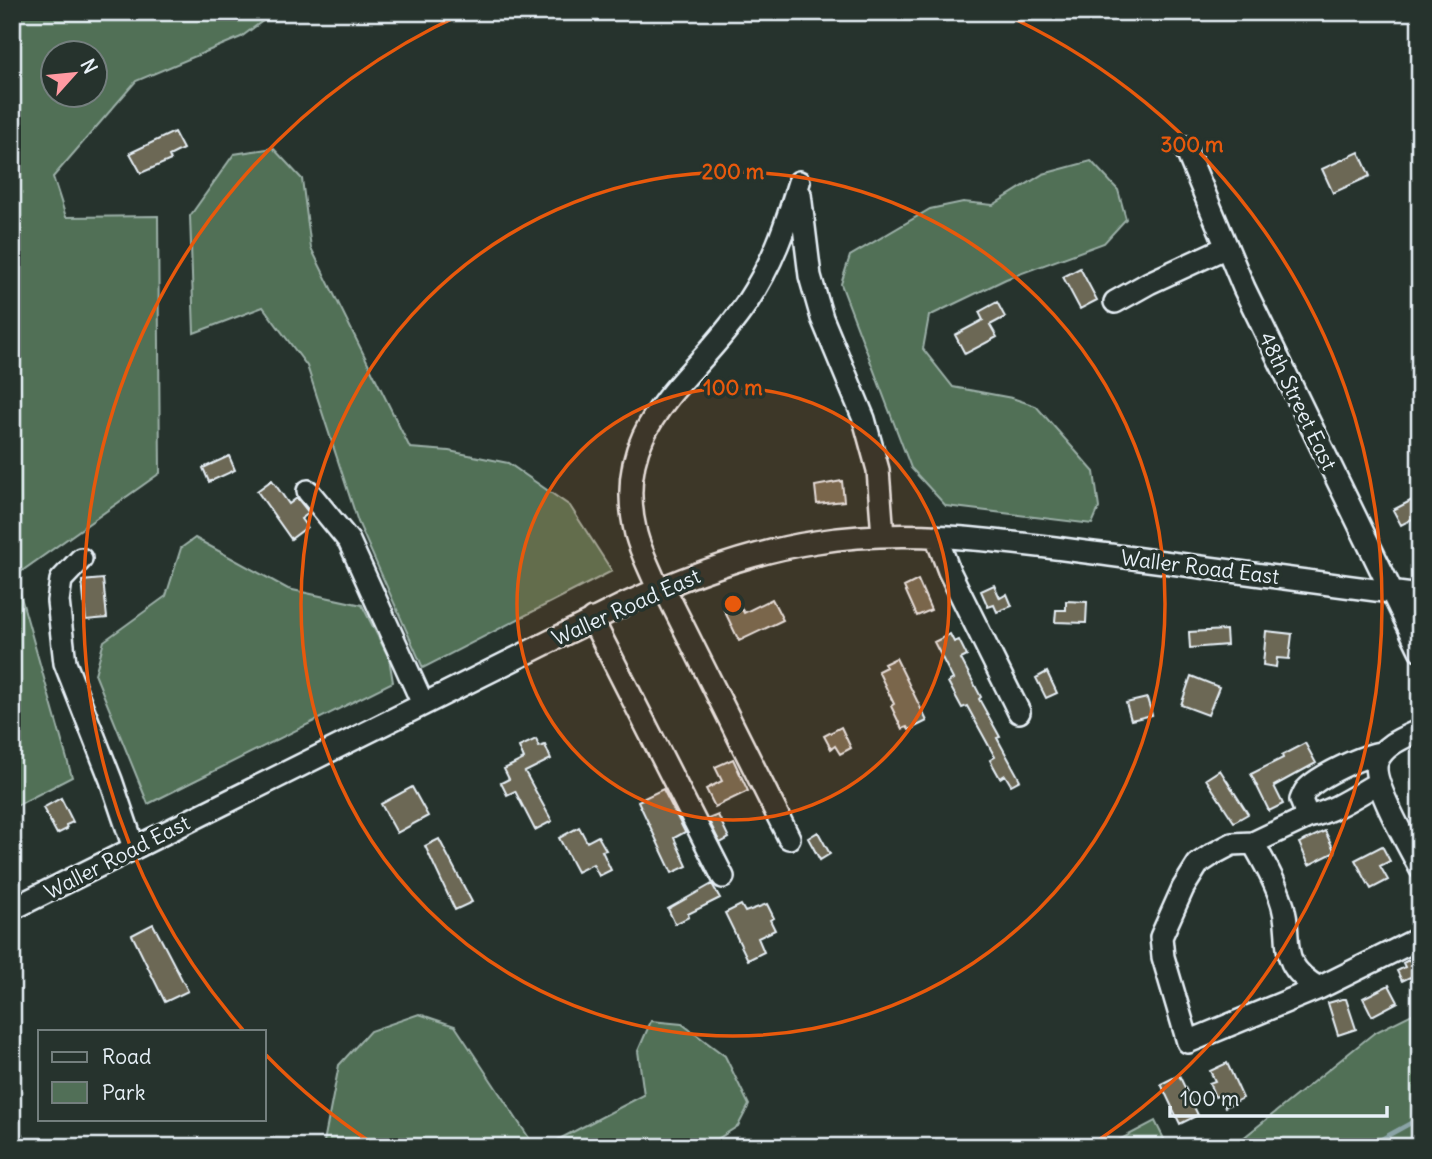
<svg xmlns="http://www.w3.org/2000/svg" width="1432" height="1159" viewBox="0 0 1432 1159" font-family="Delius,sans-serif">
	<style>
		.green { fill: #516f57; stroke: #9cb0a8; stroke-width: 2; fill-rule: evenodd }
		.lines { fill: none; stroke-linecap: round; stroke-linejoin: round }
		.stream { stroke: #8aa3a6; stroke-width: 4.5 }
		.building { fill: #6c6855; stroke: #e8f1f8; stroke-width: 2 }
		.minor-casing { stroke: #e8f1f8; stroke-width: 26 }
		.minor { stroke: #26332d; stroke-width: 21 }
		.ring { fill: none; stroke: #e8590c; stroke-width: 3.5 }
		.labels { text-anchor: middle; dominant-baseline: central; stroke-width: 7; stroke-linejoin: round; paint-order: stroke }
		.street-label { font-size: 21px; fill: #e8f1f8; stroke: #26332d }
		.centre { fill: #e8590c; stroke: #26332d; stroke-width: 3.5 }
		.ring-label { font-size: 21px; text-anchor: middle; font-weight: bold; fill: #e8590c; stroke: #26332d; stroke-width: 7; stroke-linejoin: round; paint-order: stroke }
	</style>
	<rect width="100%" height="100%" fill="#26332d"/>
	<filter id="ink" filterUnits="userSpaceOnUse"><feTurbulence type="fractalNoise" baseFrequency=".0143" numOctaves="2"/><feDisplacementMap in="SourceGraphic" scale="14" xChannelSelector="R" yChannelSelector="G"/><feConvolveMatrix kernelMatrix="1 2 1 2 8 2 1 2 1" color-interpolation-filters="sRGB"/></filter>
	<g filter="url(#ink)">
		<path class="green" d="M12,12H275L241,37L136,81L53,177L66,217L158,216L160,473L15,576L72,777L12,808ZM94,52V94H52V52Z
			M273,148L302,179L311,248L410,448L449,451L508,463L570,506L612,571L423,668L358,522L307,366L263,307L194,333L190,216L234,154Z
			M1091,161L1118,190L1126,219L1104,243L1006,279L929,316L923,349L953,387L1012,398L1036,406L1094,472L1099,508L1092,524L946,506L911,468L841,284L850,256L930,209L963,202L993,205L1043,174Z
			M195,538L288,589L362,605L389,658L393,682L148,804L95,674L104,641L166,596L181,548Z
			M1420,1010V1147H1232L1374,1033Z
			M419,1014L455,1026L535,1147H323L339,1065L370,1031Z
			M651,1021L682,1024L725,1056L749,1105L738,1126L705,1147H544L644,1095L638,1051Z
			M1155,1121L1168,1147H1106Z"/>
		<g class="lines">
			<path class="stream" d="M1367,1147L1420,1118"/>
		</g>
		<path class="building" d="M174,132L183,149L169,156L171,160L141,173L130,153Z
			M1359,152L1370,176L1333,193L1322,169Z
			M1080,268L1097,300L1080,309L1063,277Z
			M997,302L1005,317L990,325L997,337L965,354L955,335L983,320L979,312Z
			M229,456L235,470L209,482L203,468Z
			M272,480L289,504L297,498L309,513L301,519L307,527L291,539L257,491Z
			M842,481L844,501L817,504L815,486Z
			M1420,496V515L1401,525L1393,510Z
			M103,579L107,618L86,620L82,581Z
			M918,580L931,610L917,616L904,587Z
			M994,585L1000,598L1007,594L1012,606L997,612L994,605L988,607L981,591Z
			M772,599L783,620L739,641L724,610L738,602L744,613Z
			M1066,601L1087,602L1086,623L1055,622L1056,610H1066Z
			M1226,630L1227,645L1190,648L1189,632Z
			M1266,631L1292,634L1289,659L1277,658L1276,667L1263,665Z
			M950,634L954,642L959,640L967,656L961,659L981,697L979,699L1000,737L997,738L1020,780L1011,785L1005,775L1000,778L990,760L995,757L967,706L962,708L948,682L953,679L934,642Z
			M896,658L927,721L909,730L907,727L902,729L891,706L894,704L878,671L886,667L884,664Z
			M1047,672L1057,693L1046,698L1036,678Z
			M1191,676L1219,687L1208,715L1181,705Z
			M1147,698L1152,715L1131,720L1126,703Z
			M841,727L851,748L840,754L835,746L831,749L824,736Z
			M536,739L539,747L545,745L551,759L525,772L552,821L535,830L515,791L507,795L501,783L509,779L504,769L524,759L519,747Z
			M1305,743L1316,763L1274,786L1283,804L1269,811L1251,774L1283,758L1282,755Z
			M733,759L748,791L715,807L706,789L722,781L715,767Z
			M1220,770L1248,814L1234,822L1206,779Z
			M412,787L428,816L397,833L381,804Z
			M663,789L685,832L674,838L687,866L672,873L638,801Z
			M61,798L73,822L66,825L67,829L57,834L43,808Z
			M718,815L729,838L720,843L708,819Z
			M579,827L587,842L598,836L606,850L602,851L611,870L599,876L593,864L577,872L559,838Z
			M1325,831L1335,852L1309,865L1299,843Z
			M818,832L830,854L820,860L808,838Z
			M439,839L472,902L455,910L425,846Z
			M1382,846L1390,861L1380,866L1388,880L1371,889L1355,860Z
			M712,884L720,898L688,914L689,917L675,924L668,909Z
			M767,904L774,918L770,920L775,930L758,938L764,952L748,960L725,913L741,905L745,912Z
			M153,924L188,991L165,1002L132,935Z
			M1420,954V996L1410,977L1402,981L1397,971L1405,967L1403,963Z
			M1389,985L1398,1002L1372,1016L1363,998Z
			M1342,999H1346L1356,1029L1338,1035L1328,1003Z
			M1227,1063L1243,1098L1225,1107L1220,1095L1215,1097L1209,1083L1215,1081L1210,1071Z
			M1179,1075L1198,1115L1180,1124L1161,1084Z
			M12,1114L28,1147H12Z"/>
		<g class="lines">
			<defs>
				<path id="minor" d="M1185,147L1244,288L1420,650
					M800,194L810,276L822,318L864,419L878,470L883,536
					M1115,302L1149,283L1227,247
					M308,491L349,541L423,704
					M936,536L949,571L1019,712
					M81,559L61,580L58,601L65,663L111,780L134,848
					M663,586L789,838
					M658,589C651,571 641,553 636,534C609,422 692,385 746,304C773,263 785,228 799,182
					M592,619L723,877
					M1420,730C1405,737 1383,745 1377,762C1370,781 1410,848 1420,868
					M1378,783C1355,796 1334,811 1308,817L1301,800C1302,798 1304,792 1306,790C1319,776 1363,755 1382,753
					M1308,817L1253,843L1232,844L1213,854L1198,864L1183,888L1161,937L1163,957L1188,1042L1319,988L1420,938
					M1253,843C1263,860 1273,878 1280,897C1296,938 1272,961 1319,988
					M12,909L625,604C686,576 750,552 816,542C914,526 1013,543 1110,555C1214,569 1317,582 1420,596"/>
			</defs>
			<use href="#minor" class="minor-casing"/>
			<use href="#minor" class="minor"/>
		</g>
	</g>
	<circle cx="733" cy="604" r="216" fill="#e8590c" fill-opacity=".12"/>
	<g class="ring">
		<circle cx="733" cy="604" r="216"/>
		<circle cx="733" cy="604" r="432"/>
		<path d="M375 1145A649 649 0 0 1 266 1055M243 1030A649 649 0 0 1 464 13M1002 13A649 649 0 0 1 1091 1145"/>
	</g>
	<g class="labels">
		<g class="street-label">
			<text transform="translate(1298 401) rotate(64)">48th Street East</text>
			<text transform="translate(1200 567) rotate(7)">Waller Road East</text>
			<text transform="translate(626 607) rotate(-24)">Waller Road East</text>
			<text transform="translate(117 857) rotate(-27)">Waller Road East</text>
		</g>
	</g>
	<circle cx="733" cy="604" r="10" class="centre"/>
	<g class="ring-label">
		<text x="1192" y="152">300 m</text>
		<text x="733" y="179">200 m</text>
		<text x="733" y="395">100 m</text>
	</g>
	<rect width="1432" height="1159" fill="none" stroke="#26332d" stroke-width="42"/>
	<rect x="21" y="21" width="1390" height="1117" fill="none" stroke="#e8f1f8" stroke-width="2.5" filter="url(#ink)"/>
	<rect x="38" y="1030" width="228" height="91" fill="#26332d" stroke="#747f7e" stroke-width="2"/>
	<rect x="52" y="1052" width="35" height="10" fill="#26332d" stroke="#747f7e" stroke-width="2"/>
	<text x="102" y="1064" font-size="21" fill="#e8f1f8">Road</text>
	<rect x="52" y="1082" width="35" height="21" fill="#516f57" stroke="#747f7e" stroke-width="2"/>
	<text x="102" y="1100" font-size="21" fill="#e8f1f8">Park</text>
	<g transform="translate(74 74) rotate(63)"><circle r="33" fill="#26332d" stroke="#747f7e" stroke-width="2"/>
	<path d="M0-5L12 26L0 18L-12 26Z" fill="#ff9aa2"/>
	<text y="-10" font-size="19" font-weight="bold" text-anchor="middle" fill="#e8f1f8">N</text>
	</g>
	<path d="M1170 1106v10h217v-10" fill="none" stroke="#e8f1f8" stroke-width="3.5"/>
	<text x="1180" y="1106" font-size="21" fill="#e8f1f8" stroke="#26332d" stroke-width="5" paint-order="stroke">100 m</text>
</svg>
